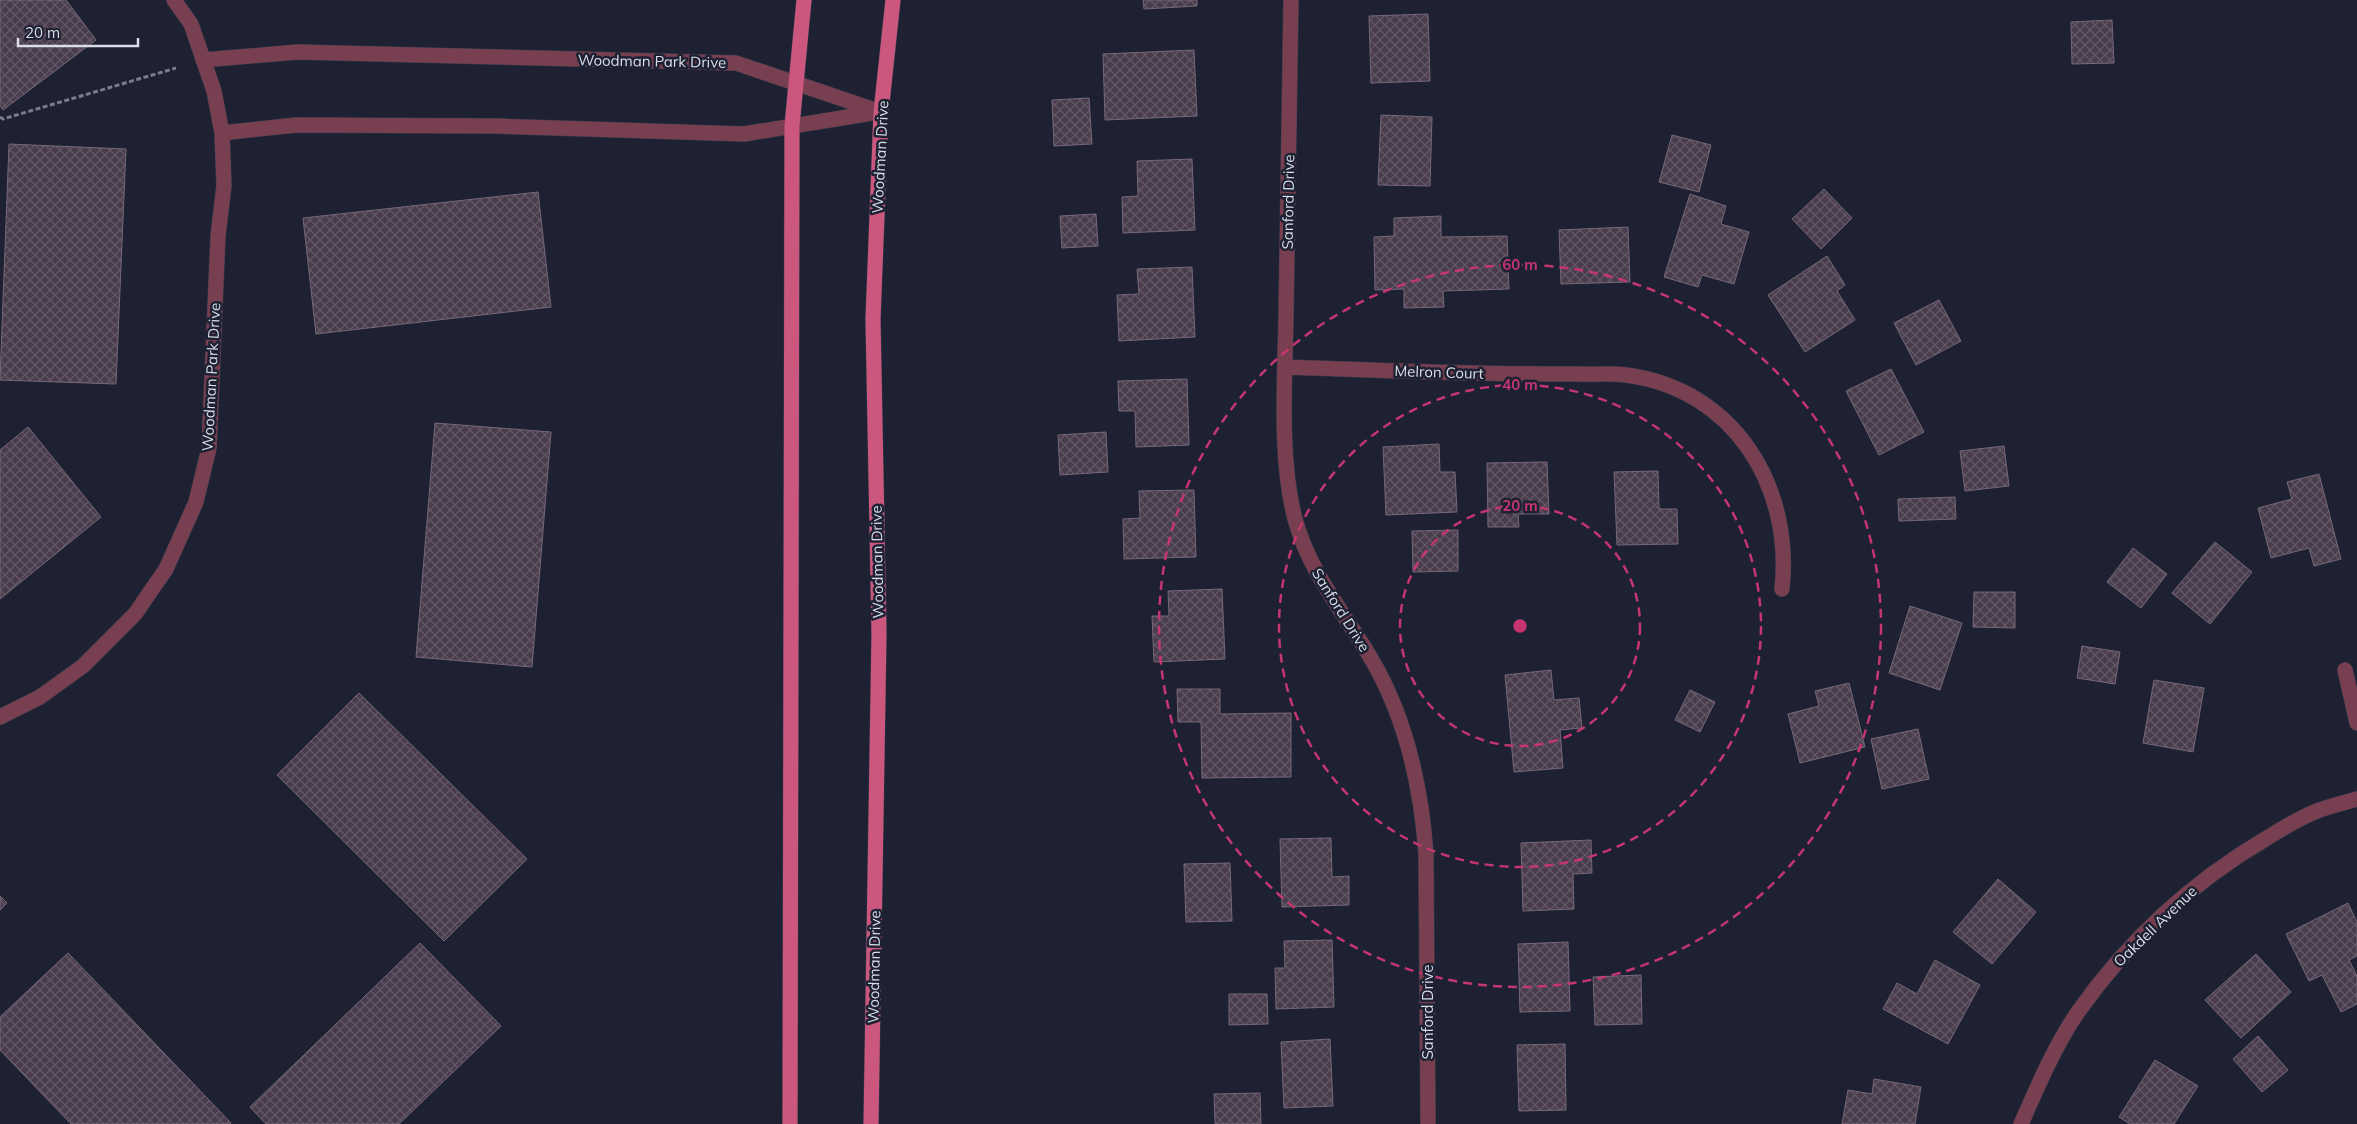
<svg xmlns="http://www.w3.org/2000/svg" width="2357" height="1124" viewBox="0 0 2357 1124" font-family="Mulish,sans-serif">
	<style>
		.building { fill: url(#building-cross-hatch); stroke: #766879 }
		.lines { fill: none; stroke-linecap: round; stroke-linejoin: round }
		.minor-casing { stroke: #373b4b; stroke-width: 16 }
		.major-casing { stroke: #373b4b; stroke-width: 16 }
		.path { stroke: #787c8b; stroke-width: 3; stroke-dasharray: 5 2.5; stroke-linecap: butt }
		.minor { stroke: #773f50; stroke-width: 15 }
		.major { stroke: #cb577e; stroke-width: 15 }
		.ring { fill: none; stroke: #c53670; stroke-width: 2.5; stroke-dasharray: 9 6 }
		.labels { text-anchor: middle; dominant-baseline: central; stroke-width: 5; stroke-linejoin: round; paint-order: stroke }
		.street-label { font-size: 15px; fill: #d9dde8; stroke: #1d2132 }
		.centre { fill: #c53670; stroke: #1d2132; stroke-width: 2.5 }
		.ring-label { font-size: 15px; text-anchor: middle; font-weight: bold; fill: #c53670; stroke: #1d2132; stroke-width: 5; stroke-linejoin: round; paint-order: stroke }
	</style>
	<defs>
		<pattern id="building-cross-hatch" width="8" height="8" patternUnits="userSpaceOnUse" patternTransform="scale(1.25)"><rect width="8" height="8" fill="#493c4c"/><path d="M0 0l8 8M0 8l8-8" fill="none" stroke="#635866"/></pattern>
	</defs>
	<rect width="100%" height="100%" fill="#1d2132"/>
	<path class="building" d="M0,0H66L96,40L3,110L0,106Z
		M1143,0H1197V6L1144,9Z
		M1428,14L1430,81L1371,83L1369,16Z
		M2112,20L2114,63L2072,64L2071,22Z
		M1194,50L1197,116L1105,120L1103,54Z
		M1089,98L1092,144L1054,146L1052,100Z
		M1381,115L1432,117L1430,186L1378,185Z
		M1672,135L1711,145L1699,192L1659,182Z
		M9,144L126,149L116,384L0,380Z
		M1192,159L1195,230L1123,233L1122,197L1138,196L1137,161Z
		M1824,189L1852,218L1821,249L1792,219Z
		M538,192L551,307L316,334L303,218Z
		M1690,194L1726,206L1721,224L1749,232L1734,284L1702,275L1698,287L1664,277Z
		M1096,214L1098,246L1062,248L1060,216Z
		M1441,216V237L1507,236L1509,289L1443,291L1444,307L1404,308V289L1375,290L1374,237L1394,236V218Z
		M1628,227L1630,282L1561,284L1559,230Z
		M1827,256L1845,285L1837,291L1855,320L1805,352L1768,295Z
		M1192,267L1195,337L1119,341L1117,295L1139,294L1137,269Z
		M1939,300L1961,341L1916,365L1894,323Z
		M1891,369L1924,432L1879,455L1846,391Z
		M1187,379L1189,445L1136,447L1135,411H1119L1118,381Z
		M435,423L551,432L532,667L416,657Z
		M28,427L101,517L0,599V450Z
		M1106,432L1108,472L1060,475L1058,435Z
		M1439,444L1440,472H1455L1457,512L1386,515L1383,447Z
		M2004,446L2009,486L1965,491L1960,451Z
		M1547,462L1549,514H1518L1519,527H1488L1487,463Z
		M1658,471L1659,509H1677L1678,544L1617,545L1614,472Z
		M2319,474L2341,559L2314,566L2309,548L2271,558L2258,508L2292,499L2287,482Z
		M1194,490L1196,557L1124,559L1123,519L1140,518L1139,491Z
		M1955,497L1956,519L1899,521L1898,499Z
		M1458,530V571L1413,572L1412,531Z
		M2215,542L2252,572L2210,624L2172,593Z
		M2133,548L2167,574L2141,608L2107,582Z
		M1222,589L1225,659L1154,662L1152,616H1169L1168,591Z
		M1974,592H2015V628L1973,627Z
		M1910,606L1962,623L1940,690L1889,673Z
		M2082,646L2120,652L2115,684L2077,678Z
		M1551,670L1554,700L1579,698L1582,728L1560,730L1563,768L1514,772L1505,675Z
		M2154,680L2204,688L2193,752L2143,743Z
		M1849,683L1865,747L1800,763L1788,714L1819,706L1815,691Z
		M1177,689H1220V714L1291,713V777L1202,778L1201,722H1178Z
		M1690,690L1715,702L1700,732L1675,720Z
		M359,693L527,859L444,941L277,775Z
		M1918,729L1929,779L1882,789L1871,739Z
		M1331,838L1332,877L1349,876V905L1282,907L1280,839Z
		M1591,840L1592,873L1573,874L1574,909L1523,911L1521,843Z
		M1230,863L1232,921L1186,922L1184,864Z
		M1998,879L2036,912L1992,964L1953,932Z
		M0,896L7,903L0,910Z
		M2348,903L2357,922V956L2349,960L2357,976V1004L2341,1012L2322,975L2309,981L2286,934Z
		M1332,940L1334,1007L1276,1009L1275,968H1285L1284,941Z
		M1568,942L1570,1011L1520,1012L1518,944Z
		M420,943L501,1026L399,1124H266L250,1107Z
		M68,953L231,1123L230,1124H71L0,1050V1017Z
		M2256,954L2291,992L2241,1038L2205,1000Z
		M1935,960L1980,985L1948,1044L1883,1009L1897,983L1917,994Z
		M1641,975L1642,1024L1595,1025L1593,977Z
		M1229,994H1267L1268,1024L1229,1025Z
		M2258,1036L2288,1070L2262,1092L2233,1059Z
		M1330,1039L1333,1106L1284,1108L1281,1042Z
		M1565,1044L1566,1110L1519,1111L1517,1045Z
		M2155,1060L2198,1086L2174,1124H2130L2119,1117Z
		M1874,1079L1921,1087L1915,1124H1842L1848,1090L1872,1094Z
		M1260,1093L1261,1124H1215L1214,1094Z"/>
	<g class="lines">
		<defs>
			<path id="minor" d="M1291,0C1289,105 1288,210 1286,316C1285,380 1279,458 1295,519C1309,571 1342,610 1369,655C1406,716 1421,784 1426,854L1428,1124
				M203,60L297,52L736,63L881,112
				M222,133L296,125L496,126L744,134L878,112
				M1285,367C1349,369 1412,372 1475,373C1509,374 1543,374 1577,374C1593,375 1610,373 1626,375C1734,389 1793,486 1782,589
				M2345,670L2357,723
				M0,717L40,697L83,666L135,614L166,569L196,502L209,448L218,236L224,185L222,133L214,91L191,24L174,0
				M2021,1124C2038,1086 2054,1047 2078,1012C2128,941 2192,882 2267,838C2283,828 2299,818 2317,811C2330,806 2344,803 2357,799"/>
			<path id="major" d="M790,1124L792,126L804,0
				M871,1124L879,634L873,319L881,112L893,0"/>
		</defs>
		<use href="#minor" class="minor-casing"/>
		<use href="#major" class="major-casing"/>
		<path class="path" d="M0,117L3,119L176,68"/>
		<use href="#minor" class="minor"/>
		<use href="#major" class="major"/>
	</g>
	<g class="ring">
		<circle cx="1520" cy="626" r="120"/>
		<circle cx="1520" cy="626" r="241"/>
		<circle cx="1520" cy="626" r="361"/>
	</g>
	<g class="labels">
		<g class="street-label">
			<text transform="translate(652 61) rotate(1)">Woodman Park Drive</text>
			<text transform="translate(880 157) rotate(-87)">Woodman Drive</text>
			<text transform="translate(1288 202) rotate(-89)">Sanford Drive</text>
			<text transform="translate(1439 372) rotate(2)">Melron Court</text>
			<text transform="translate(211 377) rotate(-87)">Woodman Park Drive</text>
			<text transform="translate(877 562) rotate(-91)">Woodman Drive</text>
			<text transform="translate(1341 610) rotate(58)">Sanford Drive</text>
			<text transform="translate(2155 926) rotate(-44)">Oakdell Avenue</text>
			<text transform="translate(874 967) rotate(-89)">Woodman Drive</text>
			<text transform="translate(1427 1012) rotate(-90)">Sanford Drive</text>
		</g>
	</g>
	<circle cx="1520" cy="626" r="8" class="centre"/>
	<g class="ring-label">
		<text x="1520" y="270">60 m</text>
		<text x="1520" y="390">40 m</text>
		<text x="1520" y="511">20 m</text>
	</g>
	<path d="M18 38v8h120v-8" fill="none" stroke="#d9dde8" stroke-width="2.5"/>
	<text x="25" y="38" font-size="15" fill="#d9dde8" stroke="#1d2132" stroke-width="4" paint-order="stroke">20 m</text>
</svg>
